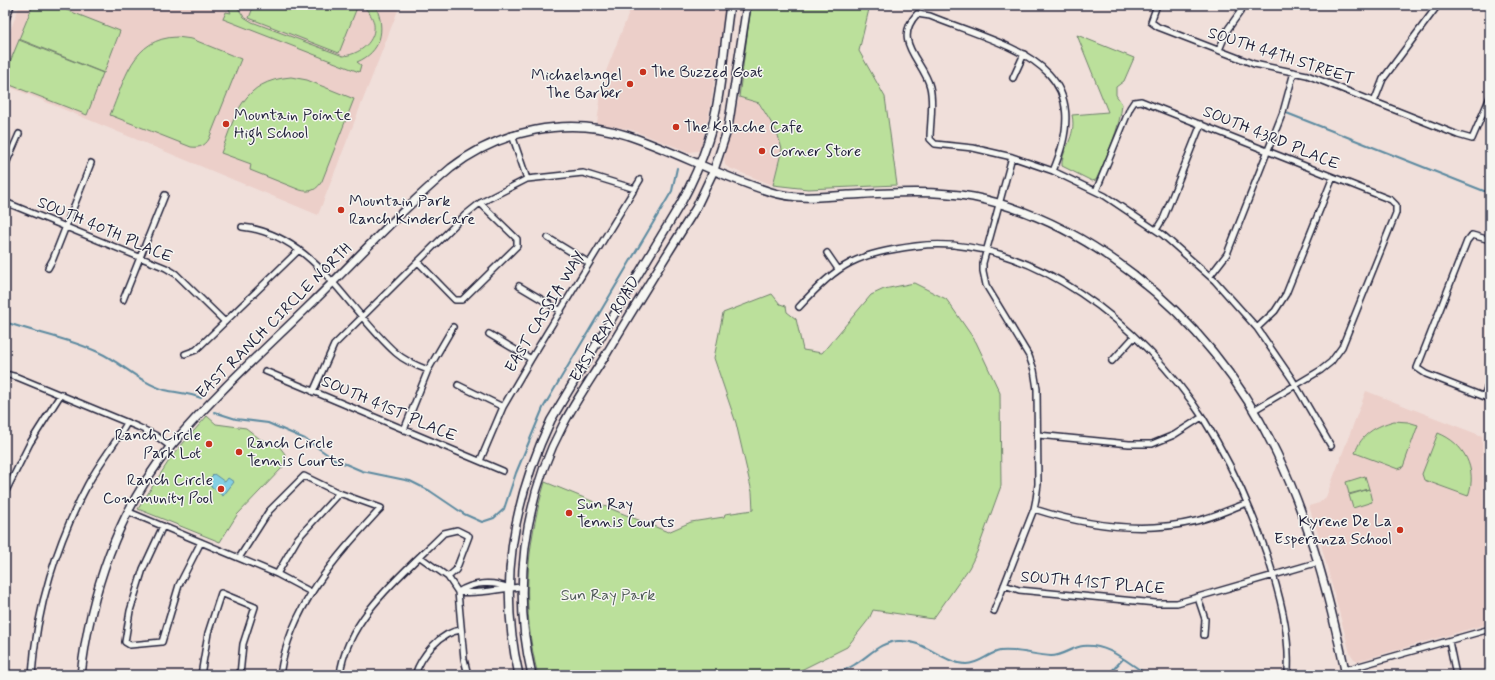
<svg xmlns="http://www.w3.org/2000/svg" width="1495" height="680" viewBox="0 0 1495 680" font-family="Mynerve,sans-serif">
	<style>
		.built { fill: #eccfc9 }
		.green { fill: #bbe09b; stroke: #6e816b }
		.water { fill: #83d0e3; stroke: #5c8aa0 }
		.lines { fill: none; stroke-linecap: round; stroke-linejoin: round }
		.stream { stroke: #5c8aa0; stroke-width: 2 }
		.street-casing { stroke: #22223b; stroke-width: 8 }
		.secondary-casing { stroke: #22223b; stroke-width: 10 }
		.street { stroke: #f6f6f2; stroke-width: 5 }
		.secondary { stroke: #f6f6f2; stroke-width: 7 }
		.poi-dot { fill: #c8321e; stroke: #f6f6f2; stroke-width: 1.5 }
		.labels { text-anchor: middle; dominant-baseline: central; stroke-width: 3; stroke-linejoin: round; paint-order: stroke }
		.street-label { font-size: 16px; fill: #22223b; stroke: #f6f6f2 }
		.poi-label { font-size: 16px; fill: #22223b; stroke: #f6f6f2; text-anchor: start }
		.park-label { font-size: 16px; fill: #505b58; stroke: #f6f6f2 }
	</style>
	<rect width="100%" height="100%" fill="#f0dfda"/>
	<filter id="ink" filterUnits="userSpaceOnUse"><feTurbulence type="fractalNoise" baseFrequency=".025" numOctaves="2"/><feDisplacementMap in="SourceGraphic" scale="8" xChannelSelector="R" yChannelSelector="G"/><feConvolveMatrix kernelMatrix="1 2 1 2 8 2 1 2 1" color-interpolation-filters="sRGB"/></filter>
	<g filter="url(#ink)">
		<path class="built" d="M20,5H400L318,215L5,85V44Z
			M632,5H726L710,109L701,147L698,151L689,152L632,130L597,123L603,79Z
			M739,97L758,103L777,132L782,149L773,185L729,168L725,165L724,158Z
			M1366,391L1482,436L1487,624L1358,661L1354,659L1350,653L1319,537L1309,506L1319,503L1326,497Z"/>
		<path class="green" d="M33,5H54L120,31L104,73L19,39Z
			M227,5H236L244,17L252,22L343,56C371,53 387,24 361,5H374L376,7C386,30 381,52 357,62L361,65L359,72L223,19L226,12L231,13Z
			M254,5H358L339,53L249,18Z
			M751,5H870L859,51L885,97L897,185L808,189L773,185L782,149L777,132L759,103L739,97Z
			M1077,35L1134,58L1124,81L1116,87V95L1122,104C1121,125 1105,161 1096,180L1092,181L1062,166C1061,149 1077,138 1072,115L1108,112Z
			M177,37L192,39L241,59L209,139C205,146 199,148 191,147L110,115C125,80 132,38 177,37Z
			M19,40L103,73L87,115L5,83V74Z
			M291,77L307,80L354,99L322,181C317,190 310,193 300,190L250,170L251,164L221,153C236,114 242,81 291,77Z
			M914,283L946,299L949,303L976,342L1000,393L1001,486L977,552L969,568L933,619L873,610L869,619L847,647L791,675H538C521,610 526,546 545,482L668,532L691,522L724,517L725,514L753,510L752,492L736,423L714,358L723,313L772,294L780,304L786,306L787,312L796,319L803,350L822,353L871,295L884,289Z
			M207,416L216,424L246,428L260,439L279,446L285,454L283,467L237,515L220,542L138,509L172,456Z
			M1394,421L1408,422L1418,425L1403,467L1398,469L1355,453C1361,434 1376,426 1394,421Z
			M1438,433C1464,443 1478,469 1468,496L1424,480L1422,474Z
			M1365,476L1369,489L1349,494L1346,482Z
			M1369,489L1372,502L1353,508L1349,495Z"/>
		<path class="water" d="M214,474L225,482L228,478L234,482L223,496L206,482Z"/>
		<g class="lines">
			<path class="stream" d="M1284,112L1484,191H1490
				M5,322C36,333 68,338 98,352C121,362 140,383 165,390C177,393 189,393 201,398
				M214,412L236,419L268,423L305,439L334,459L362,471L410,481L430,491L464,514L482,522L494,518L504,509L516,473L543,408L672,191L677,168
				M828,675C837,672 846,670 854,665C869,656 880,642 898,641C924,639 942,663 966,664C980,664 988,653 1000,651C1017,649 1034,655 1051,656C1063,656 1072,647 1083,646C1110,644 1126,662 1148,675
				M1108,675L1123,659"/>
			<defs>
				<path id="street" d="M1157,5L1151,22L1158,27L1254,64L1307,75L1458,135L1472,139L1490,97
					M1219,50L1228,29L1245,5
					M1013,78L1024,54
					M1374,102L1383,79L1438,5
					M512,135L527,179
					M5,166L19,134
					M1053,171C1100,62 1009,48 930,16L917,14C891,42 924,61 930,87C934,104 930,122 930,139L935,144L973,148L1012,157L1053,171L1105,196L1163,235L1215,281L1257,328L1292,379L1331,446
					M1096,191L1130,108L1134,102L1141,101L1391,200L1396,205V213L1342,347L1331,362L1321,370L1254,410
					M5,202L166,268L176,274L225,322
					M242,227C314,234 347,310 396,353C405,361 417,366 428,370
					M1156,230L1164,217L1201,124
					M548,238L589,263
					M1490,240L1472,235L1467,241L1417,368L1426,374L1490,399
					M827,253L838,269
					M418,262L455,300H462L517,246V239L480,203
					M48,268L53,259L91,163
					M1210,276L1227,254L1283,112L1294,72
					M519,286L561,311
					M123,300L165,195
					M799,307C840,262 857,254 916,246C1029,232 1145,328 1203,418C1230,461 1251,507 1267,555C1279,592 1290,632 1288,670
					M1257,328L1275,311L1286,294L1333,177
					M489,334L531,359
					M185,354L196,350L299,250
					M1112,361L1134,337
					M265,371L503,471
					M5,374L17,377L138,427L155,435L171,447
					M458,385L503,407
					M313,392L334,345L465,215L480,203L527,179L583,173L635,189
					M1484,396L1490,380
					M404,430L428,370L453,327
					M1038,435L1129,444H1152L1174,435L1202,417
					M480,461L503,407L531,359L640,180
					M5,493L30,443L61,394
					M1034,509C1084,525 1143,534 1196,521C1214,517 1230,509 1247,503
					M129,512L277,574L311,592
					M163,526L143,569L130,611L125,642L130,645L162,642L179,585L201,542
					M420,557L448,577L458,592L464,659L468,675
					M239,558L269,511L304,476L339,493L381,508C336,557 290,606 280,675
					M277,574L298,538L339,493
					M1004,585L1019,590L1156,603H1177L1319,562
					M458,592C480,595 500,588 522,587
					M458,592C473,582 493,581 509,588
					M1198,598L1205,619L1204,635
					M994,611L1034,509L1036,499L1038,484L1037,389L1034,370L1029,356L986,285L983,271V263L1012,157
					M1449,641L1456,675
					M1345,670L1490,629
					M5,674L7,675
					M32,675C36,609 57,542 88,484C100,462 115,444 127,423
					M201,675L208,633L221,593L255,607L243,644L240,675
					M340,675C346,618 406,571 444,533L457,530L469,536L456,570L448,577
					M415,675C421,656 440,632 461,630"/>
				<path id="secondary" d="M5,19L10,5
					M81,675C90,593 118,510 171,446C214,395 264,350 312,303C358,258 402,209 451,168C500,130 567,116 626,135C675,151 721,177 771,192C796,200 822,197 848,195C890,193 931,190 973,197C1032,209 1085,237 1133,274C1267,378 1312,516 1346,675
					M519,675C498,585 512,503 551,420L681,203C692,183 701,163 708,141C722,98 723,50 730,5
					M532,675C512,592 523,500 563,425C576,400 592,377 607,353C636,304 666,256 696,208L714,170L728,128L747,5"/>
			</defs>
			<use href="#street" class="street-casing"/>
			<use href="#secondary" class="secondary-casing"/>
			<use href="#street" class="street"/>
			<use href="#secondary" class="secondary"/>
		</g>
	</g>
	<g class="poi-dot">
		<circle cx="643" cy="72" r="4"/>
		<circle cx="630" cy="84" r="4"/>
		<circle cx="226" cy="124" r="4"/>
		<circle cx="676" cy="127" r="4"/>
		<circle cx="762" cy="151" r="4"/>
		<circle cx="341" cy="210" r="4"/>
		<circle cx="209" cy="444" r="4"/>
		<circle cx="239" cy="452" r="4"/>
		<circle cx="221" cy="489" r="4"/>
		<circle cx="569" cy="513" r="4"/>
		<circle cx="1400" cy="530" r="4"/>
	</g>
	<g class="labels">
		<g class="street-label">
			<text transform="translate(1281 56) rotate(18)">SOUTH 44TH STREET</text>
			<text transform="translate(1271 138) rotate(22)">SOUTH 43RD PLACE</text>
			<text transform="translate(105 230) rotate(23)">SOUTH 40TH PLACE</text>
			<text transform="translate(545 312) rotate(-59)">EAST CASSIA WAY</text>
			<text transform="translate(274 321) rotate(-45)">EAST RANCH CIRCLE NORTH</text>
			<text transform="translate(605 329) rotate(-59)">EAST RAY ROAD</text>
			<text transform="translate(389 409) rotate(23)">SOUTH 41ST PLACE</text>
			<text transform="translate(1093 583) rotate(5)">SOUTH 41ST PLACE</text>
		</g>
		<g class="poi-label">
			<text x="651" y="72">The Buzzed Goat</text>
			<text x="622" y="75" text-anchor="end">Michaelangel<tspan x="622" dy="18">The Barber</tspan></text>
			<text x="234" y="115">Mountain Pointe<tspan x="234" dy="18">High School</tspan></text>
			<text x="684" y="127">The Kolache Cafe</text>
			<text x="770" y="151">Corner Store</text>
			<text x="349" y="201">Mountain Park<tspan x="349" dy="18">Ranch KinderCare</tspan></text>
			<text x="201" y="435" text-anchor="end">Ranch Circle<tspan x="201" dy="18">Park Lot</tspan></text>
			<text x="247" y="443">Ranch Circle<tspan x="247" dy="18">Tennis Courts</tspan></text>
			<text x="213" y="480" text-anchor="end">Ranch Circle<tspan x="213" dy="18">Community Pool</tspan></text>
			<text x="577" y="504">Sun Ray<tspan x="577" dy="18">Tennis Courts</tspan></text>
			<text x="1392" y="521" text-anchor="end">Kyrene De La<tspan x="1392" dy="18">Esperanza School</tspan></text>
		</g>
		<g class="park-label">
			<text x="608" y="595">Sun Ray Park</text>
		</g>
	</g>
	<rect width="1495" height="680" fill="none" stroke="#f6f6f2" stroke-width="20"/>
	<rect x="10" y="10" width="1475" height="660" fill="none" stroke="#22223b" stroke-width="1.5" filter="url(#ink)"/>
</svg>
